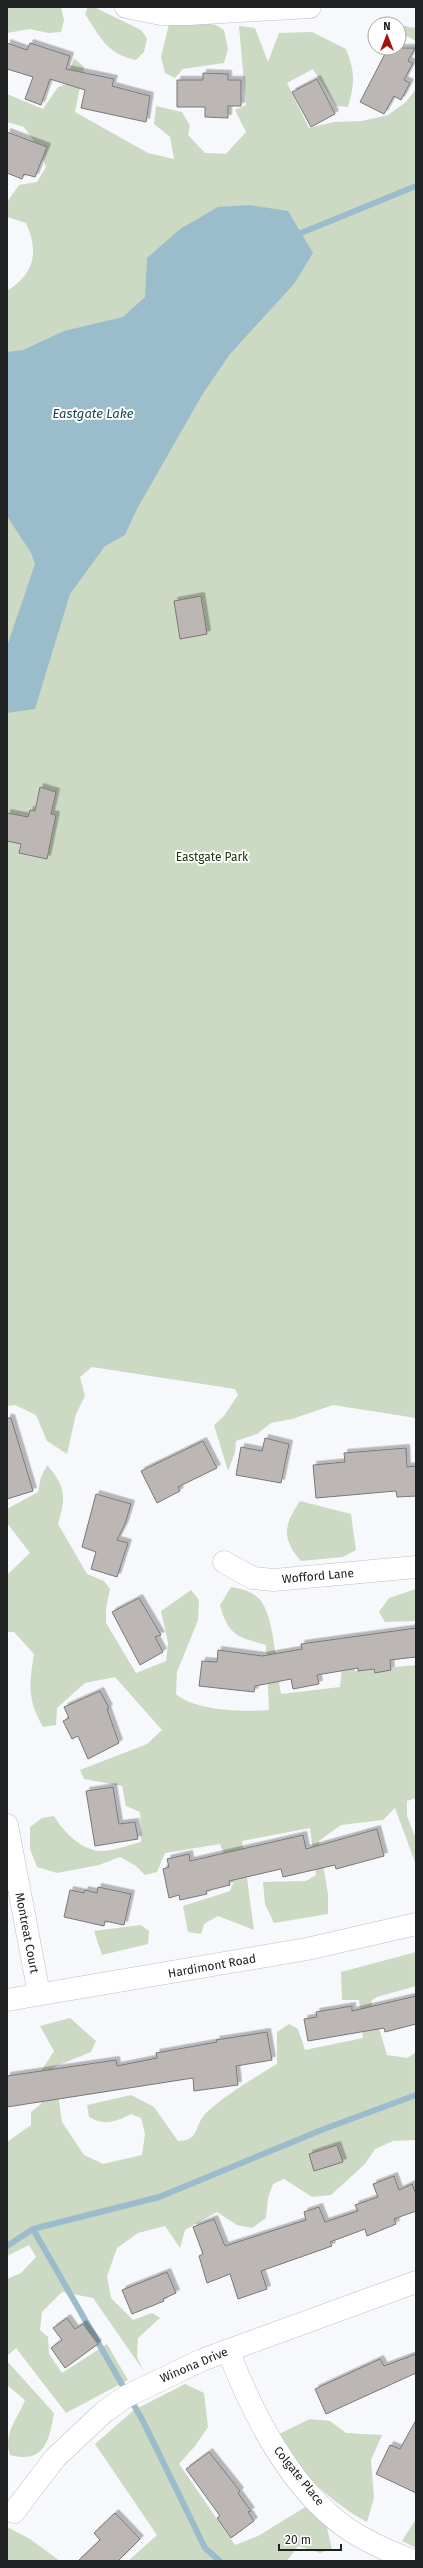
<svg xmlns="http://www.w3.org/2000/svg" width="423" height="2568" viewBox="0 0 423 2568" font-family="'Fira Sans',sans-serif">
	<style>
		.green { fill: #ccdac3 }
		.water { fill: #9bbdcb }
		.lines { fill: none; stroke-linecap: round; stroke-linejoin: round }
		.stream { stroke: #9bbdcb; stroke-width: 6 }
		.building { fill: #bcb6b5; stroke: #7c7776; filter: url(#shadow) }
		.minor-casing { stroke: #bdbfc4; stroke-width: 23 }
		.tertiary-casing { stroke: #bdbfc4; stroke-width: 23 }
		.minor { stroke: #fff; stroke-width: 22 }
		.tertiary { stroke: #fff; stroke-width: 22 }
		.labels { text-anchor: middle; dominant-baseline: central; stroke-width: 4; stroke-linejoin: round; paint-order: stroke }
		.park-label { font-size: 12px; fill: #20370d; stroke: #fff }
		.street-label { font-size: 12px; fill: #202122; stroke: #fff }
		.water-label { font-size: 13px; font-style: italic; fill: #164656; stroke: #fff }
	</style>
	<defs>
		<filter id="shadow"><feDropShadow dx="3.5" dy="-3.5" stdDeviation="0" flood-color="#0004"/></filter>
	</defs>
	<rect width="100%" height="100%" fill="#f6f8fc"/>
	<path class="green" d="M7,7H61L64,20L61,32L48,33L30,29L7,33Z
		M88,7H94L141,30L147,38L144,52L136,60C107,54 100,37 85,14Z
		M198,22L216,25L224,30L228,49L224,63L183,69L175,78L165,73L161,57L169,24Z
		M399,25L416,28V41L399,32Z
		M239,26L255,28L268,62L279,33L312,32L346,49C355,72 355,83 348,107L336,106L313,69L287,83L309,128L334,122L362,121L388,115L406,102L416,89V1418L333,1405L292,1419L271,1423L257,1434L236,1441L235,1452L228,1471L214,1425L224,1416L238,1395L235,1389L92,1367L80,1377L85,1396L76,1414L67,1454L47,1441L36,1415L15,1405L7,1406V291C35,273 39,252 26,223L7,217V202L19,185L37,182L46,167L40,150L24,127L7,122V94L43,109L58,87L65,85L74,58L84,67L75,112L148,153L174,159L170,137L154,124L156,106L182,112L190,126L188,135L205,153L226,154L246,132L235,110L246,105Z
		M47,1465C66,1487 66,1497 58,1524L87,1574L104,1581L110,1589L106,1608V1623L136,1673L166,1661L168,1643L161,1611L191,1590L199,1600L198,1620L177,1672L176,1694C195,1711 244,1712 269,1710L266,1645C237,1637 228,1635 220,1605L231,1587C243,1589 256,1592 263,1604C274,1622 277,1671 281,1694L340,1687L345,1638L350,1640L355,1671L416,1665V1798L407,1801V1816L416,1839V1865L395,1808L383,1820L341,1825L319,1841L328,1894V1914L274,1923L265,1904L263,1882L306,1881L316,1875L310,1828L242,1841L254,1930L218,1916L204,1924L201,1934L188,1932L183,1906L230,1891L234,1881L220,1844L165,1853L157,1872L145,1875L136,1866L120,1857L99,1865L57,1873L37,1867L30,1849V1827L42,1818L54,1816C63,1831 80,1849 99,1851C111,1852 129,1845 141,1842L140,1812L126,1806L122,1786L84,1779L80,1770L147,1744L162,1730L115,1677L85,1683L57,1708L56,1725L43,1727C27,1698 29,1686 34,1654L14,1632H7V1575L30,1553L7,1523V1509L38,1492L41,1477Z
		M300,1501L351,1514L356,1550L343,1557L301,1561C281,1538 284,1525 300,1501Z
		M416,1589V1621L385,1622L379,1612L389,1598Z
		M141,1925L149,1931L148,1944L102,1955L94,1931Z
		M416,1952V1986L377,1997L371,2001L387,2055L407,2058L416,2052V2140L393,2141L375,2149L365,2164L331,2195L312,2197L284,2179L273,2184L268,2198L266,2218L252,2228L237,2225L217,2212L185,2230L180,2248L165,2226L138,2233L117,2248L107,2276L111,2298L133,2320L152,2313L160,2318L138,2338L137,2357L143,2370L93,2298L62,2292L42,2312L40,2330L48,2337L49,2354L62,2373L107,2344L128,2380L66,2413L16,2348L7,2356V2279L21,2273L36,2257L29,2245L7,2256V2142L31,2125V2112L41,2104L40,2073L54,2051L40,2026L70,2018L96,2041L91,2052L54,2067L62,2122L84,2155L103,2164L142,2155L145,2134L141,2118L131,2114C116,2122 104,2126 89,2117L87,2105L131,2095L154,2107L178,2141C200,2141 194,2125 206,2113C225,2095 254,2078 277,2064V2032L289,2024L298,2029L305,2050L363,2038L359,2000H342L341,1972Z
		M7,2361L54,2413C49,2442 44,2464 10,2455C3,2433 17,2420 25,2400L7,2385Z
		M185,2384L204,2393L208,2427L195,2446L179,2464L235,2545L258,2536L307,2506L326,2524L332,2549L320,2553L298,2546L287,2561H128L157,2535L95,2444L134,2410Z
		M310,2419L330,2421L346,2433L382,2435L371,2460L374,2498L367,2522C335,2505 292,2468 279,2434Z
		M416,2519V2548L402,2541Z
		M7,2527L30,2539L60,2561H7Z"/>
	<path class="water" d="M249,205L288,211L313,253L294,284L230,354L202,395L137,509L125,535L105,546L70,594L35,709L7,713V646L35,564L31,553L7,516V352L23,350L64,331L123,317L145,297L147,258L180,229L218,207Z"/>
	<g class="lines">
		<path class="stream" d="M301,233L416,186
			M33,2229L143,2421L205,2548L220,2561
			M7,2246L33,2229L159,2197L324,2129L416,2095"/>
	</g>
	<path class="building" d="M7,43L27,50L30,43L70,56L66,69L114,79L112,86L150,96L146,122L81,108L85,90L50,79L41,105L25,99L33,77L7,69Z
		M388,48H415L408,61L413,63L404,80L410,83L401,100L394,96L384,114L360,102Z
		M203,73L228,74V80H241V106H228V118L205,117V107H177V80H203Z
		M317,79L335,114L311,127L292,92Z
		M7,132L47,147L35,177L24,174L22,179L7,173Z
		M201,596L207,634L180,639L174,601Z
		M40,787L56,792L51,814L56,815L47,859L19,853L21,844L7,841V813L28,817L30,810L35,811Z
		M7,1418H11L33,1491L7,1499Z
		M265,1438L289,1444L281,1483L236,1475L241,1447L262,1451Z
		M203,1441L217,1468L178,1487L180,1491L157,1503L141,1471Z
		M406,1448L407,1467L416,1466V1496L397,1497L396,1491L316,1498L313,1465L345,1462L344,1453Z
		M96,1494L131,1504L125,1524L117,1540L128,1543L117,1577L91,1569L96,1552L82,1547Z
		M139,1598L161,1635L155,1637L163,1652L140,1665L112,1612Z
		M416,1628V1657L390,1660L391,1670L375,1673L374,1669L358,1671V1668L317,1675L319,1684L293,1689L291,1679L255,1686L254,1692L199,1686L202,1661L217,1662L218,1650L262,1656L302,1649L301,1644Z
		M100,1691L109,1708L107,1709L119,1743L88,1759L78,1736L72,1739L63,1721L69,1718L64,1707Z
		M113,1787L119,1824L135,1822L138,1839L95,1846L86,1791Z
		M377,1829L384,1856L336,1869L335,1865L283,1877L281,1869L229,1881L230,1885L206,1891L207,1894L180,1900L179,1895L169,1898L163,1869L169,1867L167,1859L189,1854L190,1861L303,1835L306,1849Z
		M98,1887L131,1894L124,1925L105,1921L104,1926L64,1917L70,1890L84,1893L85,1890L97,1893Z
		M416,1996V2024L385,2032L384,2028L308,2041L304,2019L317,2017L316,2012L352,2006V2011Z
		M267,2032L272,2060L236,2066L238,2085L194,2091L193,2078L7,2107V2076L116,2060L117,2066L157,2058L156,2053L217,2042L216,2040Z
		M337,2145L343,2162L314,2171L309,2154Z
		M394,2176L399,2190L412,2184L416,2194V2211L394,2219L396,2224L367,2236L365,2229L330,2242L332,2246L261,2271L267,2289L238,2299L230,2274L207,2283L199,2256L203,2254L193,2227L214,2219L225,2246L306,2220L304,2212L319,2207L325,2222L358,2211L355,2205L378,2197L373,2184Z
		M167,2272L176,2293L163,2299L164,2301L132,2314L122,2290Z
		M67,2318L75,2329L83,2324L98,2344L65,2368L51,2348L62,2340L53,2328Z
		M416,2354V2373L326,2414L315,2389L380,2359L384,2366Z
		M416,2420V2493L376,2474L390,2445L400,2449Z
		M209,2452L240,2491L238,2493L251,2511L248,2512L254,2521L231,2538L217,2518L220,2516L186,2469Z
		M115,2513L140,2539L118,2561H78L100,2540L94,2533Z"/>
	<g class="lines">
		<defs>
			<path id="minor" d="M126,7L161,14H188L310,7
				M224,1562L253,1578L274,1580L416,1567
				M7,1825L39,1994
				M228,2350C252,2413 291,2490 348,2529C369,2543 391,2552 413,2561
				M14,2512L55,2458L104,2412L125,2397L202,2360L416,2282"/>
			<path id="tertiary" d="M7,2000L307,1949L416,1924"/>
		</defs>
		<use href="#minor" class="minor-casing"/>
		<use href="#tertiary" class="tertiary-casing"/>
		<use href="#minor" class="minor"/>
		<use href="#tertiary" class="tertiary"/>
	</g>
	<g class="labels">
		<g class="park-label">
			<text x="212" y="857">Eastgate Park</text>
		</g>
		<g class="street-label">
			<text transform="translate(318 1576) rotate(-5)">Wofford Lane</text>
			<text transform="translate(27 1933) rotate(79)">Montreat Court</text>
			<text transform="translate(212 1966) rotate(-10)">Hardimont Road</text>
			<text transform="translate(194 2365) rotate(-23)">Winona Drive</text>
			<text transform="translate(299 2476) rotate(51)">Colgate Place</text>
		</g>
		<g class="water-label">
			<text x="93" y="413">Eastgate Lake</text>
		</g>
	</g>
	<rect width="423" height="2568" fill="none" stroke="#202122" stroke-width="16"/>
	<g transform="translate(387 36)"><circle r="19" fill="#ffffff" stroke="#a6a6a7"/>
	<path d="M0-3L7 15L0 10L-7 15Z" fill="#a5100e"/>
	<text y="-6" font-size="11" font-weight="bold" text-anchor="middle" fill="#202122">N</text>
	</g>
	<path d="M279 2544v6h62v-6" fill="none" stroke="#202122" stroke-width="2"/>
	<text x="285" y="2544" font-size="12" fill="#202122" stroke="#ffffff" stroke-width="3" paint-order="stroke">20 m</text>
</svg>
